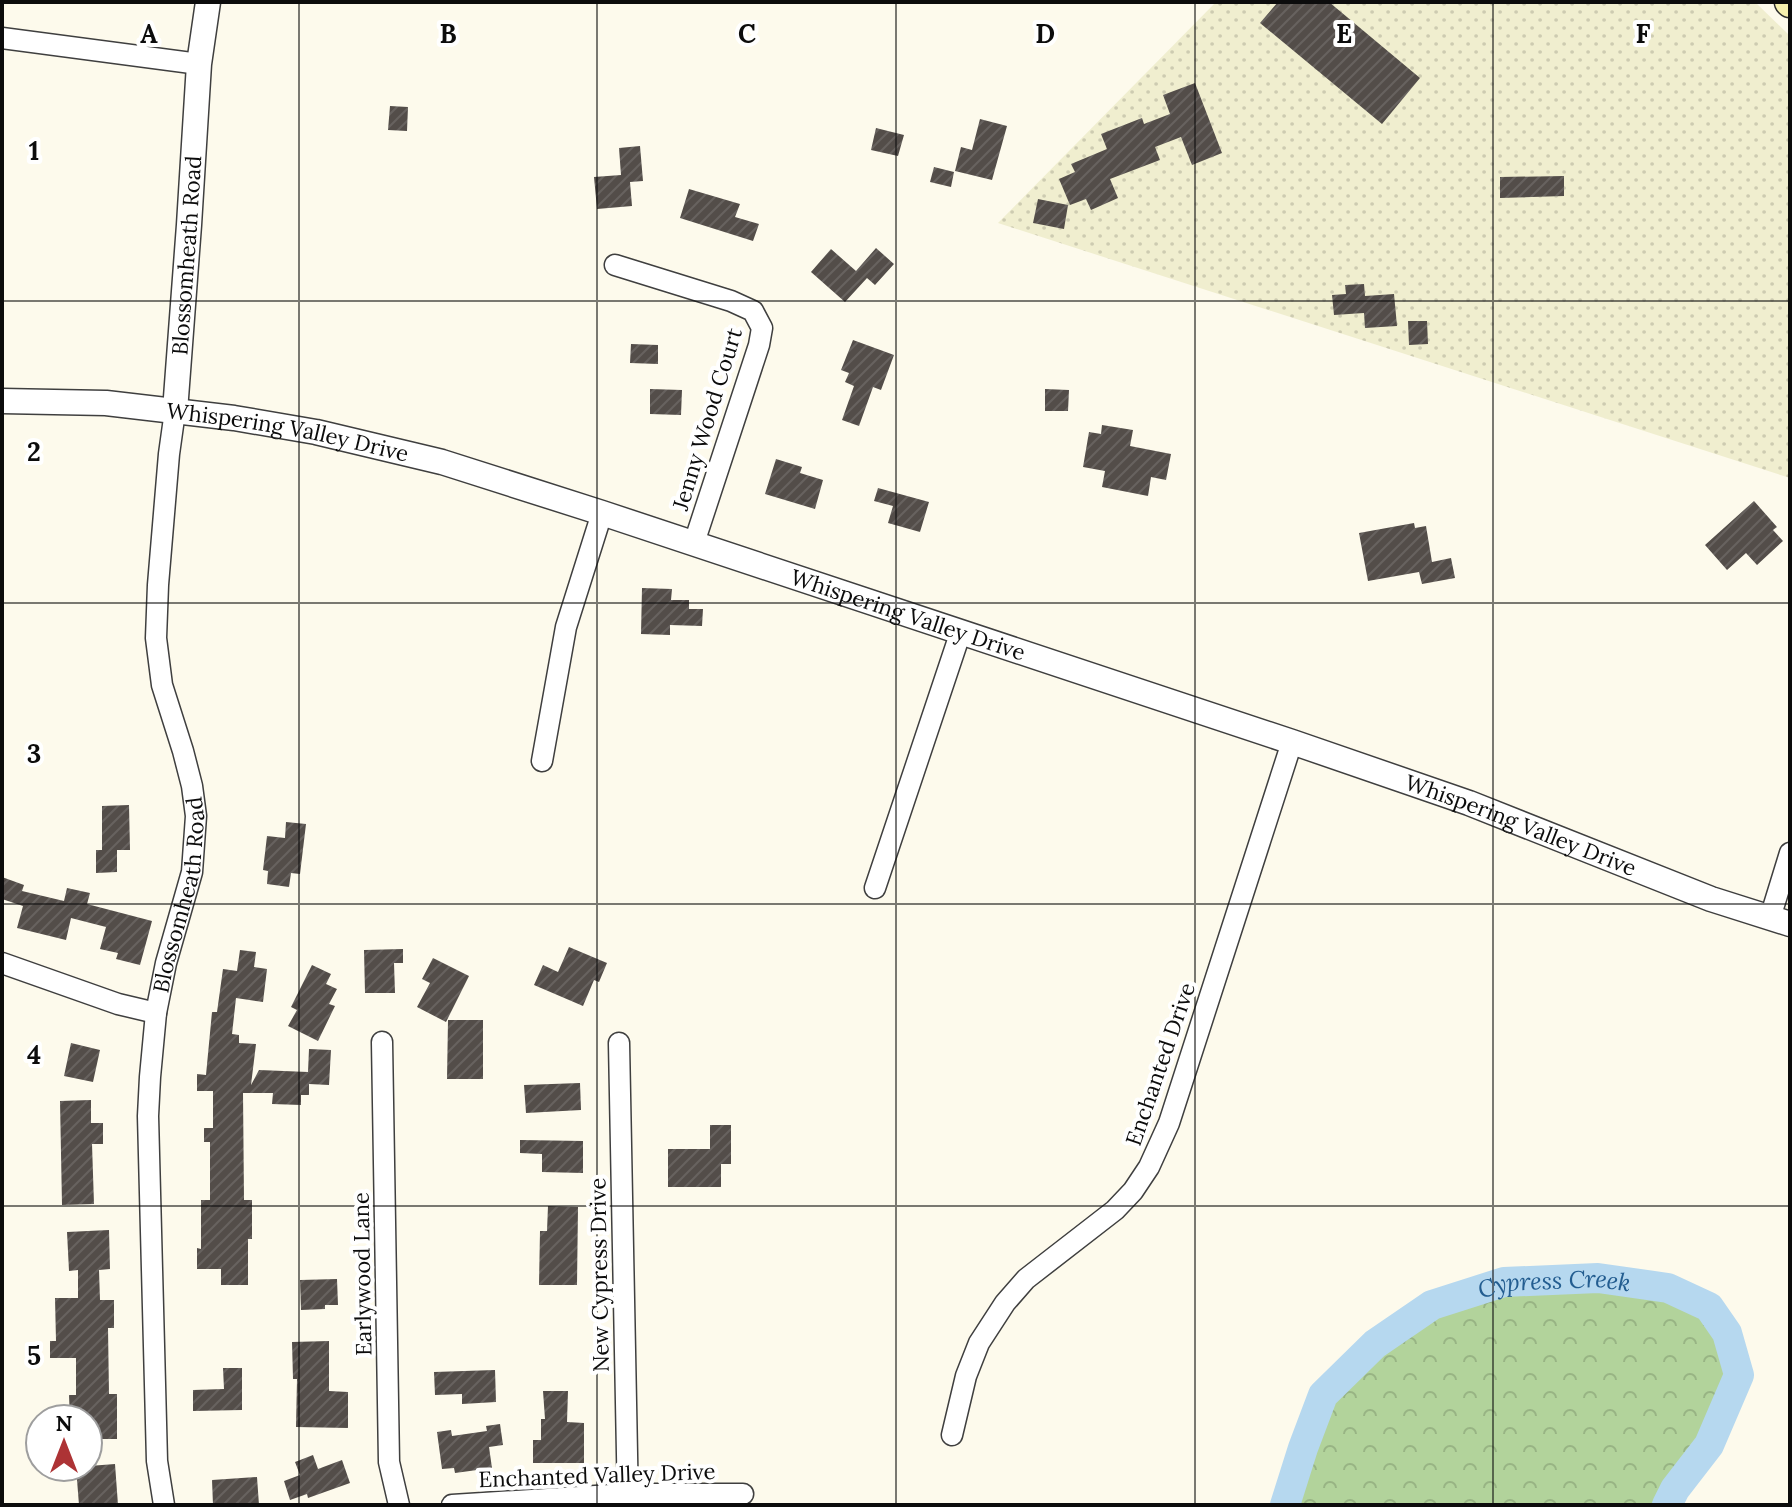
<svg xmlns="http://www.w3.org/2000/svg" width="1792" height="1507" viewBox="0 0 1792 1507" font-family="Lora,serif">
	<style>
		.farmland { fill: url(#farmland-dots) }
		.forest { fill: url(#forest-crowns) }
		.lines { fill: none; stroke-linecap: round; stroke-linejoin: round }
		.river { stroke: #b6d8ef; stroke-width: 30 }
		.building { fill: url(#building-hatch) }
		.minor-casing { stroke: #3f3f3f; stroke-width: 23 }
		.tertiary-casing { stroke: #3f3f3f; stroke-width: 27 }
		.secondary-casing { stroke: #2e2e2e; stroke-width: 31 }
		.minor { stroke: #fff; stroke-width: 20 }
		.tertiary { stroke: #fff; stroke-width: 24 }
		.secondary { stroke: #f6f0ae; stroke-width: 28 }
		.grid { fill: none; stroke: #0c0c0c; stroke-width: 2; stroke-opacity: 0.55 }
		.labels { text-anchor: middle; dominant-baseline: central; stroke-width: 8; stroke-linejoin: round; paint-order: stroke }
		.street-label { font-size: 22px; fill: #0c0c0c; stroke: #fff }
		.water-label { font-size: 24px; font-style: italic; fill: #235d90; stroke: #fff }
		.grid-label { font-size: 26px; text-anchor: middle; font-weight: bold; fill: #0c0c0c; stroke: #fff; stroke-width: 8; stroke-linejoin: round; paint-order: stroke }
	</style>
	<defs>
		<pattern id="farmland-dots" width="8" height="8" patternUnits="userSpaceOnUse" patternTransform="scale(2)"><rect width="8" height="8" fill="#f0eecf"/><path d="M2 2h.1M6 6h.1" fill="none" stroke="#cdcbb1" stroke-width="1.8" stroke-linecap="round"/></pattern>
		<pattern id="forest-crowns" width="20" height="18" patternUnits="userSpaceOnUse" patternTransform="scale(2)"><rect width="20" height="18" fill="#b2d39b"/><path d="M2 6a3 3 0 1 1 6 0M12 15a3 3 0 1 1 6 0" fill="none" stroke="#98b484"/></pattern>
		<pattern id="building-hatch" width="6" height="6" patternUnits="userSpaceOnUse" patternTransform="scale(2)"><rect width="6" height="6" fill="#534d49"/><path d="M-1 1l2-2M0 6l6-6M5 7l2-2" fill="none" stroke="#67625f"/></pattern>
	</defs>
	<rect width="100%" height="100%" fill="#fdfaec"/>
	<path class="farmland" d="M1216,2H1755L1790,36V478L998,223Z"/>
	<path class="forest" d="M1598,1278L1668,1288L1709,1307L1727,1333L1739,1375L1709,1445L1675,1489L1667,1505H1285L1303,1448L1323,1395L1375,1344L1432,1305L1504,1282Z"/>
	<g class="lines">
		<path class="river" id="s1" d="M1285,1505L1303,1448L1323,1395L1375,1344L1432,1305L1504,1282L1598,1278L1668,1288L1709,1307L1727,1333L1739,1375L1709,1445L1675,1489L1667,1505"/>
	</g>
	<path class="building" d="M1278,2H1329L1420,78L1382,124L1260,23Z
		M1195,83L1222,153L1192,165L1181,137L1155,147L1160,160L1110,179L1118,198L1091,210L1086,199L1070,205L1059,179L1075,172L1071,164L1107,149L1101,134L1142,118L1144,124L1170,114L1163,95Z
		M390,106L408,107L407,131L388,130Z
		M980,119L1007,126L992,180L955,171L961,147L972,150Z
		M876,128L904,135L898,156L871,150Z
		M640,146L643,181L630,182L632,206L597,209L594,177L621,175L619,148Z
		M934,167L954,172L951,187L930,182Z
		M1564,176V196L1500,198V177Z
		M689,189L740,204L735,217L759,224L753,241L680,218Z
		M1038,199L1068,205L1064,229L1033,223Z
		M876,248L894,264L875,285L867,278L845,302L811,272L831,249L856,271Z
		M1364,284L1365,296L1394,294L1397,326L1365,328L1364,313L1334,315L1332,295L1346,294L1345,285Z
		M1408,321H1427L1428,344L1409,345Z
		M853,340L894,355L881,390L873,387L859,426L842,420L854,386L845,382L849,373L841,370Z
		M631,344L658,345V364L630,363Z
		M650,389L682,390L681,415L650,414Z
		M1045,389L1069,390L1068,411H1045Z
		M1102,425L1133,430L1130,446L1171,454L1166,480L1151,477L1148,496L1102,487L1105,471L1083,467L1089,432L1101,434Z
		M776,459L802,467L800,473L823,480L815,509L765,494Z
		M878,488L929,502L920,532L888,523L893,506L874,501Z
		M1754,501L1777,527L1773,530L1783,541L1757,565L1746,553L1727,570L1705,545Z
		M1414,523L1415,528L1426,526L1432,562L1451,558L1455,578L1422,584L1419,572L1368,581L1359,533Z
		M642,588L672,589L671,600H689V609H703L702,626L670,625V635L641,634Z
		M129,805L130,850H117V872L96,873V850H102V806Z
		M286,822L306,824L300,874L291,873L289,887L267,884L268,871L263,870L267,836L285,838Z
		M2,877L24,885L22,891L64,901L67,888L90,893L87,904L152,921L140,965L116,959L118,953L100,949L106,927L71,918L66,940L17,928L23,906L2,899Z
		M569,947L607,963L599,982L594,980L583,1006L534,985L543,965L558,972Z
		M403,949V963H394L395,993H365L364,950Z
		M240,950L256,952L254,967L267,969L263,1002L236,998L232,1034L239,1035V1043L256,1044L251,1085L259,1070L308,1072L309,1049L331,1050L329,1085L309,1084V1095H301V1105L272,1104L273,1093H243L244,1200H252V1239H248V1285H221V1269H197V1248L201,1249V1200H210V1142H204V1128H213V1091H197V1074L206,1075L212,1012H217L223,969L237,971Z
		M433,958L469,976L446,1022L417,1007L430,983L422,979Z
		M312,965L331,974L326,984L337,989L329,1004L335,1006L318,1041L288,1026L297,1010L291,1007Z
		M448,1020H483V1079H447Z
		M71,1043L100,1050L93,1082L64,1076Z
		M580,1083L581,1110L526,1113L524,1085Z
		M91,1100V1123H103V1144H92L94,1204L62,1205L60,1101Z
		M710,1125H731V1164H721V1187H668V1149H710Z
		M520,1140L583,1141V1173L542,1172V1154L520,1153Z
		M548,1206L578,1207L577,1285H539L540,1231H547Z
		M109,1230L110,1269L99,1270L100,1300H114V1328H108L109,1394H117V1439H88V1419H70L69,1395H76V1358H50V1341H56L55,1298H78V1270L69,1271L67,1232Z
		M337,1279L338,1305H325V1309L301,1310L300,1280Z
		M329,1341V1391L348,1392V1428L296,1427L297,1379H293L292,1342Z
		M223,1368H242V1410L193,1411V1390L224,1389Z
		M495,1370L496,1402L462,1404V1394L435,1395L434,1372Z
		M543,1391H568L567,1422L584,1423V1463H533V1440H541V1419H545Z
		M500,1424L503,1445L489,1447L492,1468L455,1473L454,1468L442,1469L437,1432L451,1430L452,1436L487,1431L486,1426Z
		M313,1455L318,1469L342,1460L350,1483L308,1498L307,1494L290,1500L284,1481L300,1475L295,1462Z
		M115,1464L118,1505H79L76,1467Z
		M257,1477L259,1505H213L212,1480Z"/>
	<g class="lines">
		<defs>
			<g id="minor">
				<path d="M2,38L199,64"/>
				<path d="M615,265L731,301L753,311L762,328L759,345L694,543"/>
				<path d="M542,761L566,627L602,513"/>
				<path d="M875,888L961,631"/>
				<path d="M1770,918L1790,853"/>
				<path d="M2,963L118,1004L156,1013"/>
				<path d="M382,1042L389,1462L399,1505"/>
				<path d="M619,1043L628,1505"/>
				<path d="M952,1435L966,1376L979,1343L1005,1303L1026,1279L1115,1210L1133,1191L1149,1167L1169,1123L1292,742"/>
				<path id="s2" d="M164,1505L157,1461L148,1116L150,1077L156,1013L166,963L192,872L196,816L192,786L183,751L162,685L156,638L158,585L169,454L175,411"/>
				<path d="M452,1505L627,1494H743"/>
			</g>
			<g id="tertiary">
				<path id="s3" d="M2,401L106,403L234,418L316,432L442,462L602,513L1292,742L1469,803L1711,899L1790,924"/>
				<path id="s4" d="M175,411L189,225L199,64L208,2"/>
			</g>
			<path id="secondary" d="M1789,2L1790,3"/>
		</defs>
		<use href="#minor" class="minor-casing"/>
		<use href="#tertiary" class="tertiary-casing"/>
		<use href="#secondary" class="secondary-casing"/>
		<use href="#minor" class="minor"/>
		<use href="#tertiary" class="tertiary"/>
		<use href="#secondary" class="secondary"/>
	</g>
	<path class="grid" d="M299,2V1505M597,2V1505M896,2V1505M1195,2V1505M1493,2V1505M2,301H1790M2,603H1790M2,904H1790M2,1206H1790"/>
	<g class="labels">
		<g class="street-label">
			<text stroke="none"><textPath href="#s4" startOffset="156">Blossomheath Road</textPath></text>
			<text transform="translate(707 419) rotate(-73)">Jenny Wood Court</text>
			<text stroke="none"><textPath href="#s3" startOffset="288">Whispering Valley Drive</textPath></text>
			<text stroke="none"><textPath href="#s3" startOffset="936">Whispering Valley Drive</textPath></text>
			<text stroke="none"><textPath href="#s3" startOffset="1584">Whispering Valley Drive</textPath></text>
			<text stroke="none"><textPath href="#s2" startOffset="614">Blossomheath Road</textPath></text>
			<text transform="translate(1160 1064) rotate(-71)">Enchanted Drive</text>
			<text transform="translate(362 1274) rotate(-91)">Earlywood Lane</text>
			<text transform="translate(599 1275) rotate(-91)">New Cypress Drive</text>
			<text transform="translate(597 1475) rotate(-2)">Enchanted Valley Drive</text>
		</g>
		<g class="water-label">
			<text stroke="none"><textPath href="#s1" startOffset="384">Cypress Creek</textPath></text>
		</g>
	</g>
	<g class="grid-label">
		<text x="149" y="43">A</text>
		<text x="448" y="43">B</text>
		<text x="747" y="43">C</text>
		<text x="1045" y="43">D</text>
		<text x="1344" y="43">E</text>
		<text x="1643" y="43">F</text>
		<text x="34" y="160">1</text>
		<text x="34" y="461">2</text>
		<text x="34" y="763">3</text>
		<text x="34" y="1064">4</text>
		<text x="34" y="1365">5</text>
	</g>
	<rect width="1792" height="1507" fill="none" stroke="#0c0c0c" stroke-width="8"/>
	<g transform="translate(64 1443)"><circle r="38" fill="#ffffff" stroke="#9e9e9e" stroke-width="2"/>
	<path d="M0-6L14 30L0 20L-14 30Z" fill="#ad3335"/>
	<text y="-12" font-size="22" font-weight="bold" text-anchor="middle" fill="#0c0c0c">N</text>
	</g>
</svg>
